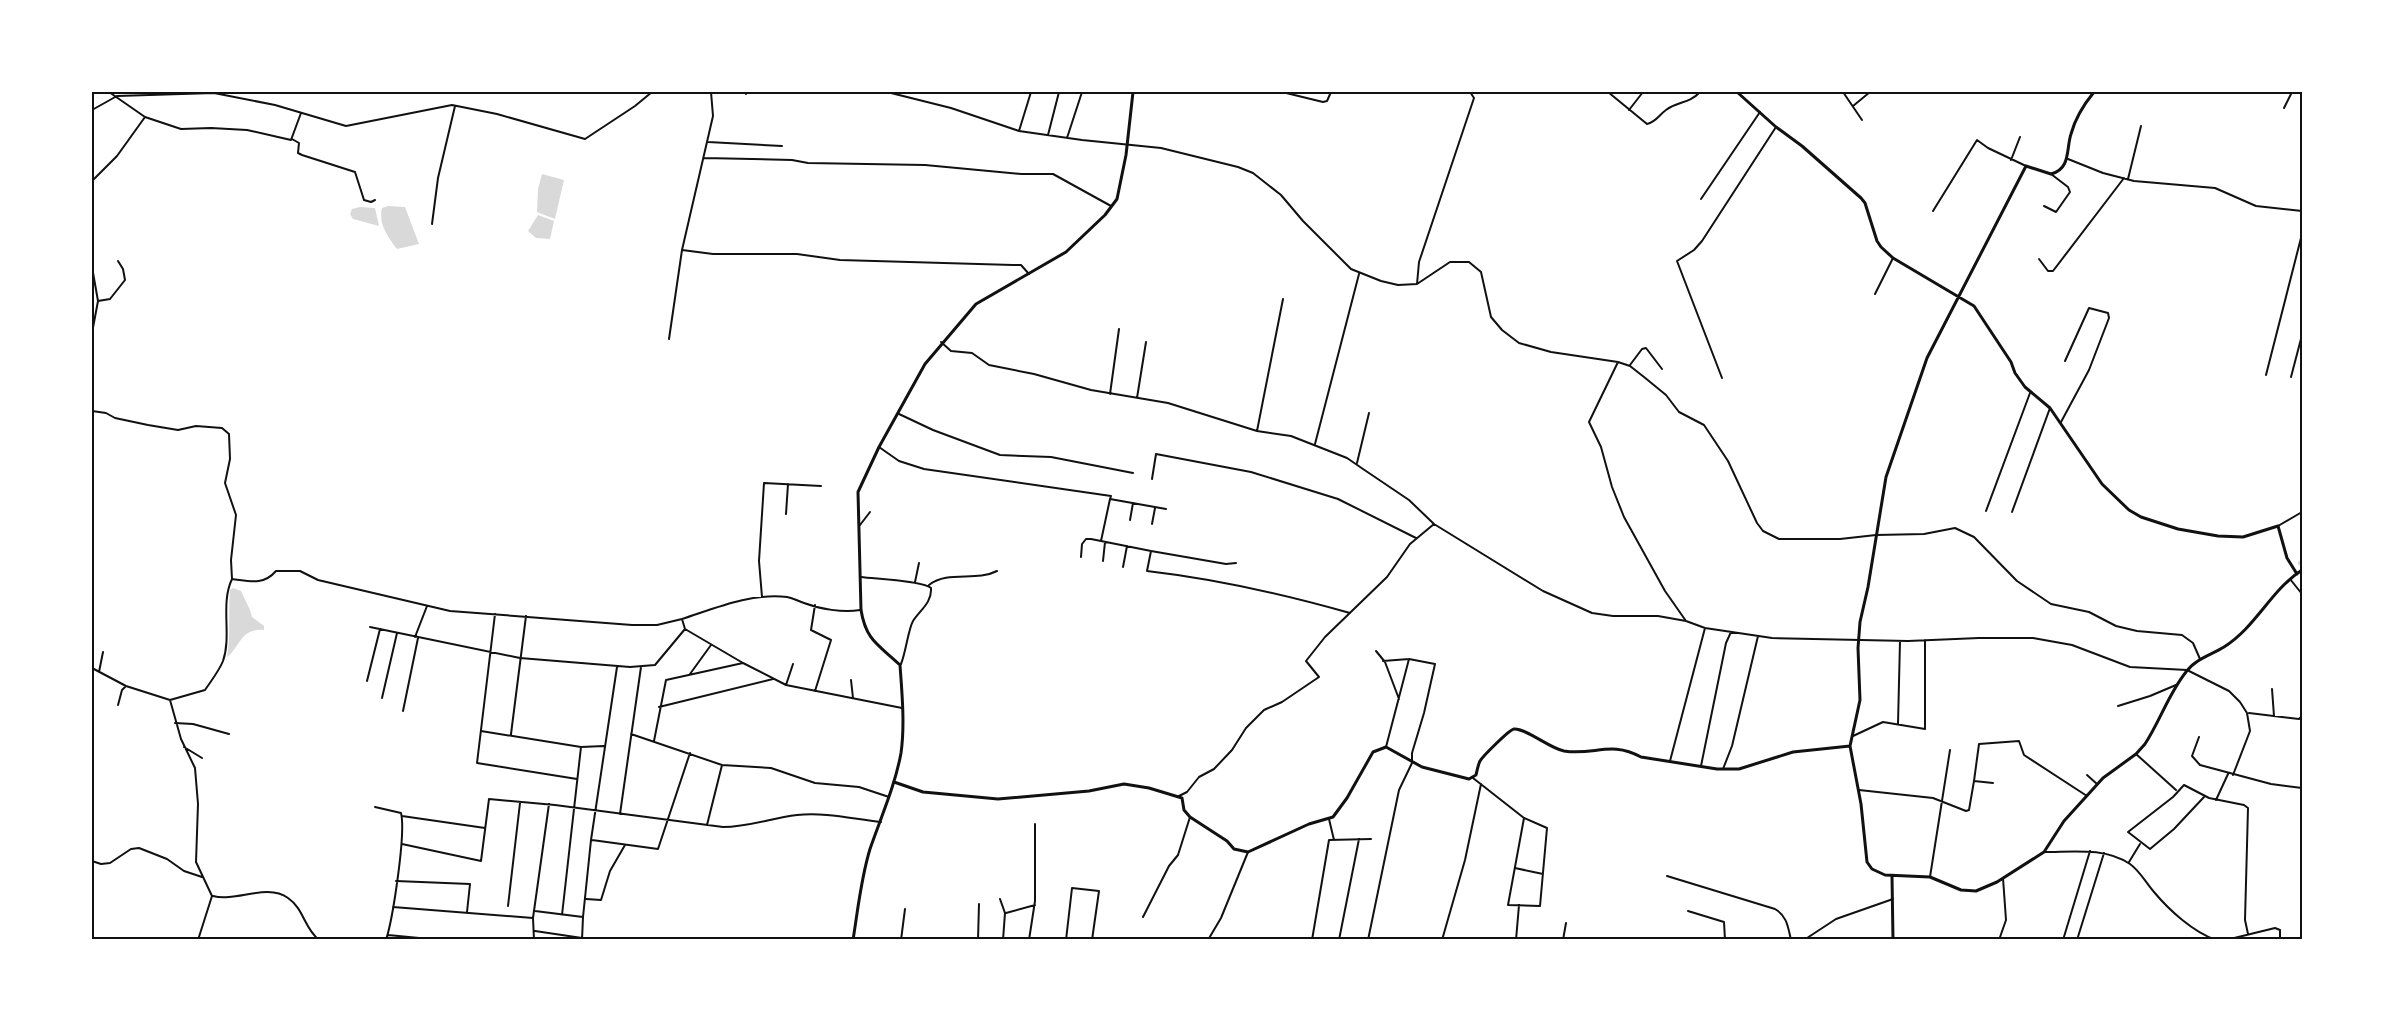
<svg xmlns="http://www.w3.org/2000/svg" width="2394" height="1031" viewBox="0 0 2394 1031" font-family="'Exo 2',sans-serif">
	<style>
		.water { fill: #d9d9d9 }
		.lines { fill: none; stroke-linecap: round; stroke-linejoin: round }
		.canal { stroke: #d9d9d9; stroke-width: 4.5 }
		.minor { stroke: #111; stroke-width: 2 }
		.tertiary { stroke: #111; stroke-width: 3 }
		.neatline { fill: none; stroke: #111; stroke-width: 2 }
	</style>
	<rect width="100%" height="100%" fill="#fff"/>
	<path class="water" d="M542,174L564,180L555,219L537,212L538,189Z
		M388,206L405,207L419,244L397,249C388,237 378,224 382,208Z
		M360,207L375,208L379,226L353,219L350,214L352,209Z
		M538,215L554,221L550,239L536,238L528,231Z
		M233,588L241,591L250,610L252,617L264,626V630C240,628 241,646 227,657C231,635 228,612 230,590Z"/>
	<g class="lines">
		<path class="canal" d="M2300,563H2302"/>
		<path class="minor" d="M109,92L145,117L181,129L211,128L247,130L291,140L301,113
			M746,92V94
			M887,92L951,108L1019,131L1082,140L1161,148L1238,167L1253,173L1281,195L1303,221L1351,269L1381,281L1398,285L1417,284L1450,262H1469L1481,272L1491,317L1502,330L1519,343L1551,352L1618,362L1630,366L1644,377L1666,395L1679,412L1704,425L1728,461L1757,523L1763,531L1779,539H1840L1876,535L1924,534L1955,528L1974,537L2017,581L2051,604L2089,612L2116,626L2137,631L2182,635L2193,643L2200,659
			M1282,92L1323,102L1327,101L1331,92
			M1608,92L1647,124C1656,122 1659,115 1666,110C1678,101 1689,104 1700,92
			M1843,92L1862,120
			M1853,106L1870,92
			M2284,108L2292,92
			M92,110L117,96L214,93L275,105L346,126L452,105L497,114L585,139L635,106L652,92
			M1629,110L1643,92
			M1019,131L1031,92
			M1048,135L1059,92
			M1067,138L1082,92
			M292,139L299,143L298,153L302,155L355,172L364,200L371,202L375,200
			M708,142L782,146
			M704,158L792,160L808,163L925,165L1021,174H1053L1111,206
			M2068,159L2103,173L2134,181L2215,188L2256,206L2302,211
			M2011,160L2020,137
			M2128,179L2141,126
			M92,181L117,156L145,117
			M1701,199L1760,112
			M2044,206L2056,212L2070,192L2068,187L2051,174
			M1933,211L1977,140L1988,148L2026,166
			M432,224L438,178L455,106
			M682,250L713,254H797L840,260L1013,265H1021L1029,274
			M2039,259L2048,271H2053L2124,178
			M92,267L98,301L92,333
			M1417,284L1419,262L1474,98L1470,92
			M1875,294L1893,258
			M98,301L110,299L125,280L123,269L118,261
			M669,339L682,250L713,116L711,92
			M941,342L951,351L972,353L989,365L1034,374L1091,390L1168,403L1257,431L1291,436L1347,458L1363,469L1409,500L1434,524L1543,591L1592,613L1613,616H1658L1686,621
			M1618,362L1589,422L1601,447L1612,487L1624,517L1665,591L1686,621L1705,628L1772,638L1908,641L1979,638H2033L2072,645L2130,667L2187,670L2229,691L2240,702L2247,713L2250,731L2233,775
			M1630,365L1642,349L1646,348L1662,369
			M2266,375L2302,234
			M2291,377L2302,335
			M1722,378L1677,261L1694,250L1702,241L1776,127
			M1110,394L1119,329
			M1137,398L1146,342
			M92,411L106,413L115,418L148,425L178,430L196,426L222,428L229,434L230,459L225,483L236,515L231,560L232,579
			M899,414L933,430L1000,455L1051,457L1133,473
			M2061,422L2089,370L2109,318L2108,313L2089,308L2065,361
			M1257,431L1283,299
			M1315,444L1359,274
			M879,447L899,461L924,469L1111,496L1110,499
			M1357,463L1369,413
			M1152,479L1156,454L1251,472L1338,499L1416,538
			M1986,511L2030,393
			M2012,512L2050,408
			M786,514L788,484
			M1130,520L1133,503
			M1152,524L1155,508
			M860,525L870,512
			M2278,526L2302,512
			M1101,541L1110,499L1166,509
			M1151,551L1226,564L1236,563
			M1081,557L1082,544L1086,539H1091L1151,551L1147,571C1216,579 1283,594 1350,613
			M1103,561L1105,542
			M1123,567L1127,546
			M861,577C876,579 924,581 931,588C932,603 920,610 913,621C908,630 906,652 901,664
			M2290,579L2302,594
			M915,582L919,563
			M929,585C948,570 976,582 997,571
			M762,597L759,561L764,483L821,486
			M495,614L477,763L577,779
			M370,627L520,658L630,667L655,665L685,629L682,619C716,608 750,593 787,597C793,598 798,601 804,603C820,609 843,613 860,610
			M685,629L743,663L786,685L902,708
			M415,637L427,606
			M1376,651L1385,662L1399,699
			M1383,661L1409,659
			M92,668L126,686L170,700L205,690C211,681 219,671 223,661C232,635 220,604 232,579C249,581 263,586 276,571H300L318,580L450,611L632,625H657L682,619
			M99,672L103,652
			M690,674L711,645
			M851,680L853,698
			M367,681L380,629
			M786,685L793,664
			M2272,689L2274,716
			M815,691L831,640L811,630L815,605
			M382,698L397,633
			M170,700L181,739L195,768L198,804L196,862L212,896L198,940
			M118,705L122,690L126,686
			M2118,706L2150,696L2176,685
			M659,707L773,679
			M403,711L418,638
			M2249,713L2299,719L2302,716V696
			M175,723L193,724L229,734
			M1898,724L1900,641
			M481,731L581,747L604,746
			M511,734L526,616
			M631,734L722,765L771,768L815,783L859,787L889,797
			M1853,736L1883,722L1925,729V640
			M2199,737L2192,756L2200,765L2271,784L2302,788
			M654,741L666,680L743,663
			M184,747L202,758
			M2136,754L2176,790
			M1670,761L1705,628
			M1701,766L1726,643L1731,632
			M1723,769L1732,746L1758,636
			M2087,775L2097,784
			M1473,778L1524,818L1547,828L1540,906L1508,905L1524,818
			M1974,781L1979,744L2019,741L2024,755L2087,796
			M1859,790L1933,798L1966,811L1969,810L1974,781L1993,783
			M1179,796L1187,792L1199,777L1214,769L1232,750L1246,728L1264,710L1282,702L1319,677L1306,661L1325,637L1387,577L1410,544L1434,524
			M2204,797L2174,829L2150,849L2128,832L2173,797L2184,785L2209,798L2244,805L2248,808L2245,920L2248,934
			M2216,800L2228,774
			M375,807L401,813C406,833 393,918 386,940
			M620,814L641,667
			M402,816L485,828
			M1329,819L1334,840
			M707,825L722,765
			M592,840L658,849L690,753
			M402,844L481,861L489,799L555,805L723,827C749,827 771,818 797,815C825,812 853,819 881,822
			M2044,852C2073,852 2104,847 2130,864C2140,871 2146,883 2154,892C2169,910 2193,932 2216,940
			M92,861L101,864L110,863L131,849L139,848L167,859L184,871L202,877
			M2129,862L2140,844
			M1515,868L1543,874
			M1667,876L1775,909C1787,916 1788,927 1791,940
			M1930,877L1950,750
			M396,881L470,884L467,912
			M213,896C236,902 267,883 288,898C304,909 304,928 319,940
			M586,899L601,900L610,871L625,845
			M1000,899L1005,913L1003,940
			M508,906L520,803
			M393,907L533,918
			M535,911L583,917
			M1688,911L1724,922L1725,940
			M1006,913L1035,905
			M562,915L581,747
			M1143,917L1169,866L1178,855L1190,817
			M535,931L582,938
			M388,935L440,940
			M534,940L533,918L549,804
			M582,940L583,917L591,840L617,667
			M901,940L905,909
			M978,940L979,904
			M1029,940L1035,901V824
			M1066,940L1072,888L1099,891L1092,940
			M1208,940L1221,918L1248,852
			M1312,940L1329,840L1371,839
			M1339,940L1359,839
			M1368,940L1399,790L1412,763V753L1424,713L1435,664L1409,659L1386,747
			M1442,940L1465,860L1481,784
			M1516,940L1519,905
			M1563,940L1566,923
			M1804,940L1836,919L1893,899
			M1999,940L2006,920L2003,878
			M2063,940L2090,851
			M2077,940L2104,853
			M2226,940L2275,928L2280,930V940"/>
		<path class="tertiary" d="M1737,92L1776,127L1802,146L1861,198L1865,203L1877,241L1881,247L1893,258L1974,306L2011,362L2015,373L2025,387L2050,408L2102,484L2129,510L2141,517L2178,529L2218,536L2243,537L2278,526L2287,558L2297,574
			M1850,746L1860,700L1858,648L1860,622L1868,587L1886,477L1927,358L2026,166L2051,174C2071,169 2066,149 2071,134C2075,119 2085,103 2094,92
			M894,782L923,792L998,799L1089,791L1124,784L1149,788L1182,798L1184,810L1190,817L1227,841L1234,849L1248,852L1309,824L1333,817L1347,798L1373,752L1386,747L1422,767L1469,779L1476,775C1477,771 1478,765 1480,761C1483,756 1509,730 1514,729C1526,728 1549,748 1564,751C1594,756 1611,740 1641,757L1717,769H1739L1793,752L1850,746L1861,804L1867,862L1872,869L1885,875L1930,877L1961,890L1976,891L1997,882L2044,852L2064,821L2103,778L2136,754L2145,744C2160,721 2169,693 2186,672C2195,659 2211,655 2224,647C2256,627 2271,590 2302,570
			M1892,876L1893,940
			M853,940C858,909 861,878 870,849C881,817 895,786 901,753C905,725 902,693 900,665C879,645 866,641 861,610L858,492L879,447L925,364L976,304L1066,252L1105,215L1117,199L1126,155L1133,92"/>
	</g>
	<rect width="2394" height="1031" fill="none" stroke="#ffffff" stroke-width="186"/>
	<rect x="93" y="93" width="2208" height="845" class="neatline"/>
</svg>
